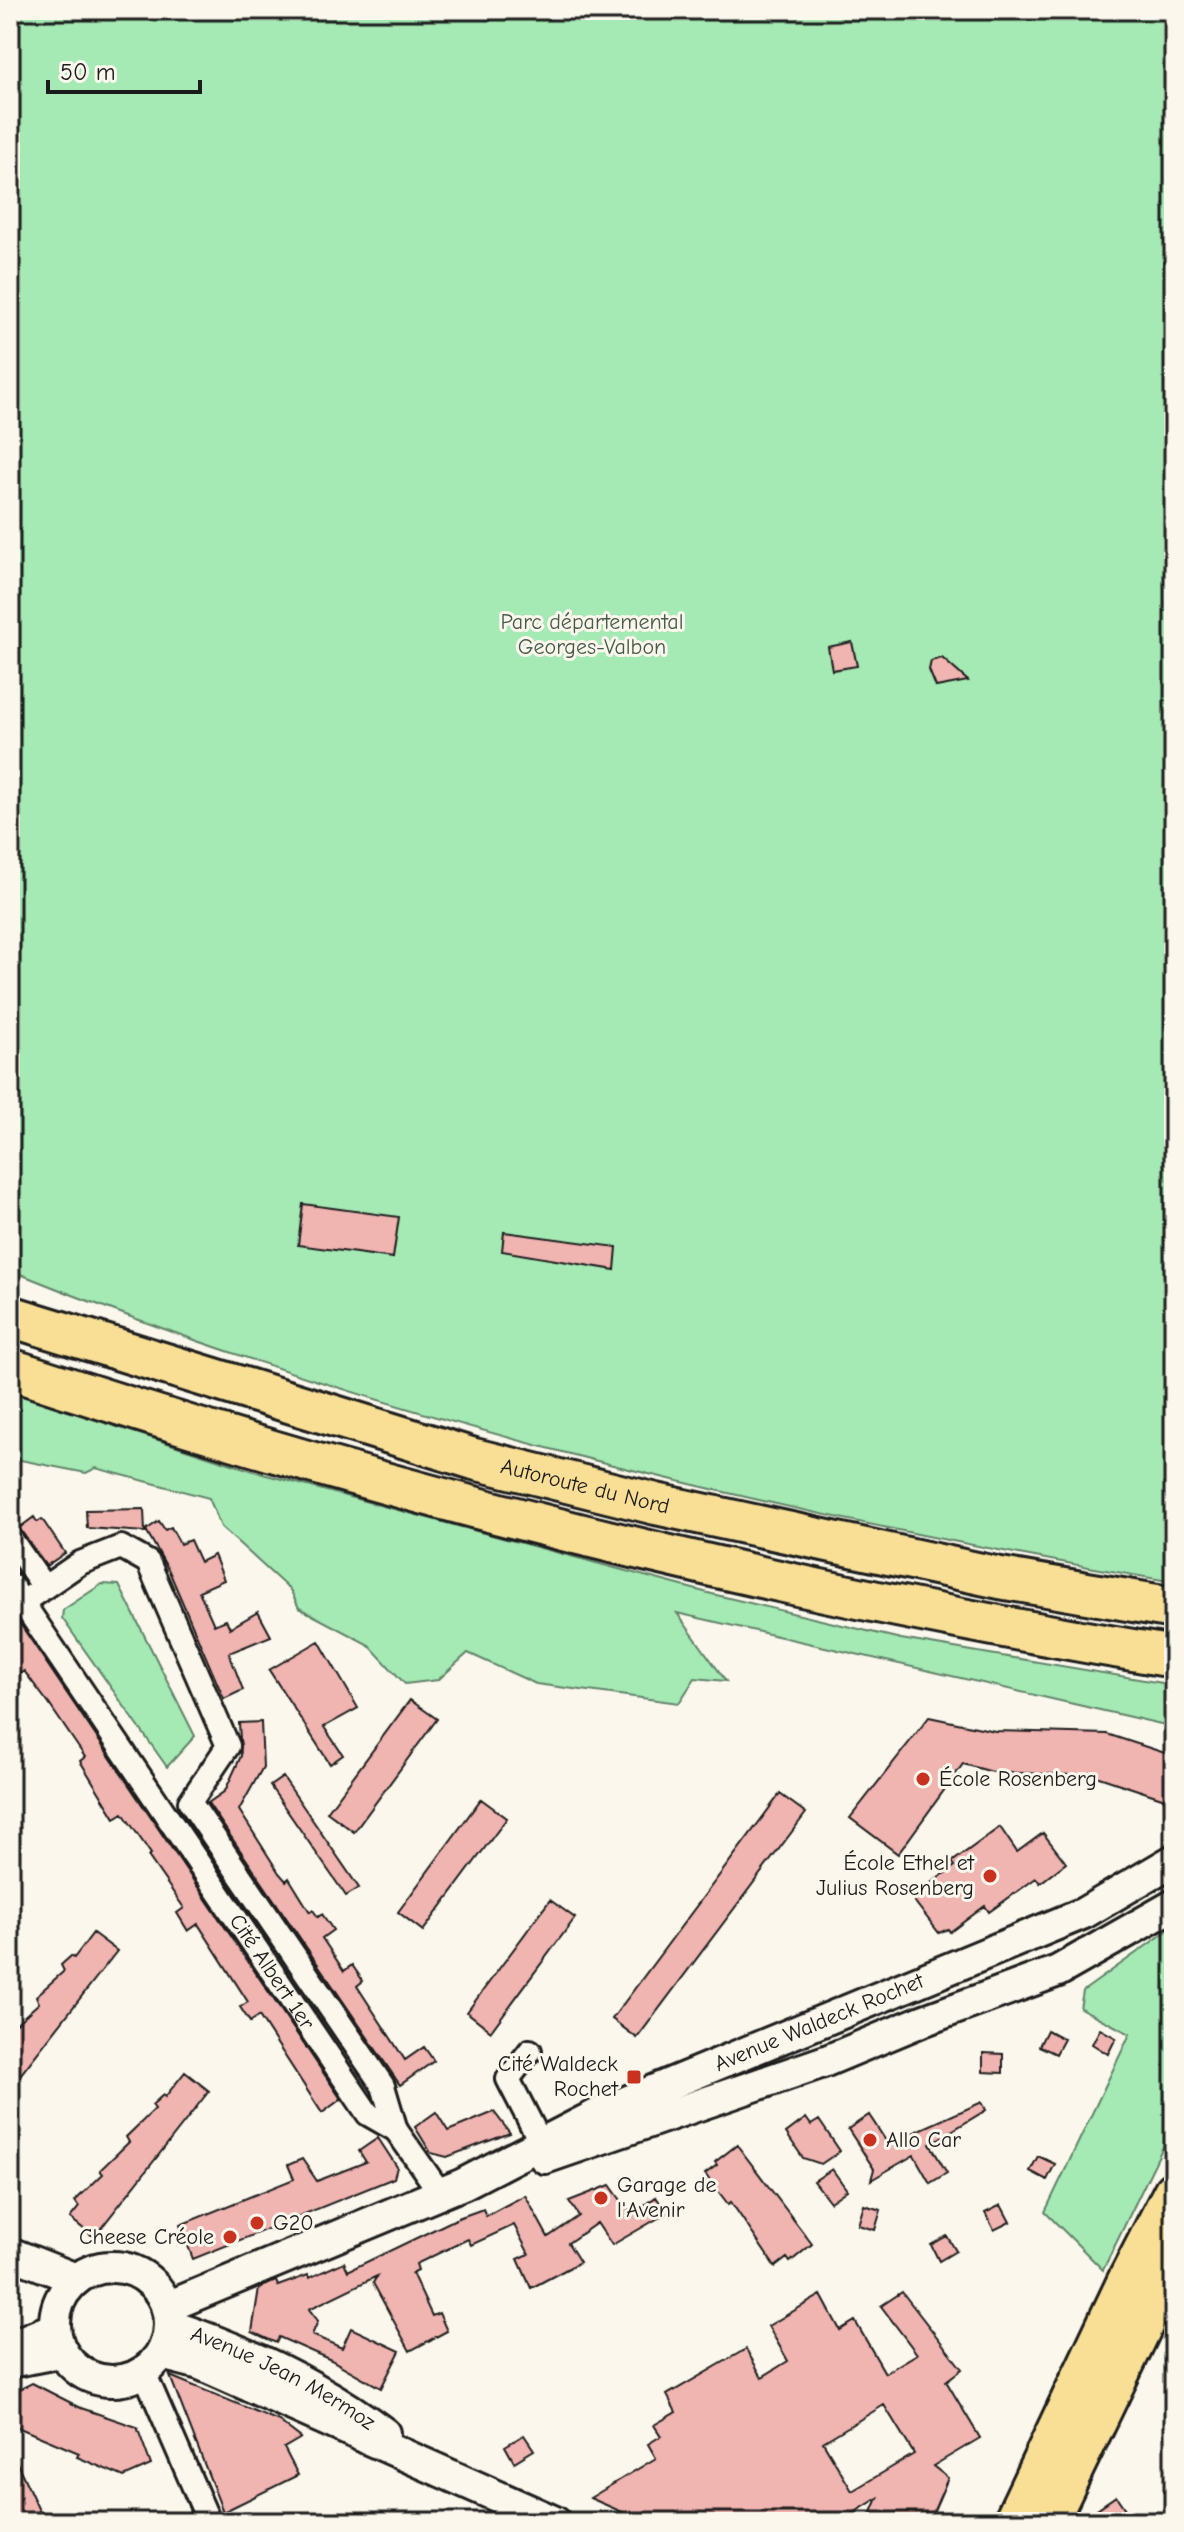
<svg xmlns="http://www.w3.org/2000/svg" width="1184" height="2532" viewBox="0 0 1184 2532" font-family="'Comic Neue',sans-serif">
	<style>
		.green { fill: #a5e9b4; stroke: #608268; stroke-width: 2 }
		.building { fill: #f0b4b1; stroke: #1c1c1c; stroke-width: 2; fill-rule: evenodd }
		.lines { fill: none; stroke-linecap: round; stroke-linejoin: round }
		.minor-casing { stroke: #1c1c1c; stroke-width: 28 }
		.tertiary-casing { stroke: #1c1c1c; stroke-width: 34 }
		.secondary-casing { stroke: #1c1c1c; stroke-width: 36 }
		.motorway-casing { stroke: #1c1c1c; stroke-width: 46 }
		.minor { stroke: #fbf7ec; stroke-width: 22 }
		.tertiary { stroke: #fbf7ec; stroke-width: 28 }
		.secondary { stroke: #fbf7ec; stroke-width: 30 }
		.motorway { stroke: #f9df96; stroke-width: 40 }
		.poi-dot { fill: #c8321e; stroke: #fbf7ec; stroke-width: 3 }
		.labels { text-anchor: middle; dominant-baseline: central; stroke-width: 6; stroke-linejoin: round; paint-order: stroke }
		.park-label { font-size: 22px; fill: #455a4a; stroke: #fbf7ec }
		.street-label { font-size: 22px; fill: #1c1c1c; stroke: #fbf7ec }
		.poi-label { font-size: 22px; fill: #1c1c1c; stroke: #fbf7ec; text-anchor: start }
	</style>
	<rect width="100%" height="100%" fill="#fbf7ec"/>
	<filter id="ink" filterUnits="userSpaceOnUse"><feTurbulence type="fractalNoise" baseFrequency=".0125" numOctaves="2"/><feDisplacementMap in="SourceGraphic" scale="16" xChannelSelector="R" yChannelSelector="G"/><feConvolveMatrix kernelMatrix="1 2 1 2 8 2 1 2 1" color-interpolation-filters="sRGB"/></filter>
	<g filter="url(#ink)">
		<path class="green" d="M10,10H1174V1582C779,1514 382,1422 10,1270Z
			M10,1392L263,1474L712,1594L901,1639L1174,1685V1727L677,1613L726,1681L695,1678L679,1703L536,1684L468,1653L438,1680L405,1684L369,1645L299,1608L291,1591L221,1527L209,1498L96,1468L86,1473L10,1458Z
			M102,1584L119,1585L195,1736L167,1767L62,1618L63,1610Z
			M1174,1926V2124L1103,2270L1045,2212L1130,2034L1080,2008L1083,1991Z"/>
		<path class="building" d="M852,642L857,666L832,670L828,647Z
			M942,658L968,681L936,687L929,670L931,661Z
			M303,1204L399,1217L393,1258L298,1245Z
			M504,1232L617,1247L615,1270L502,1251Z
			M144,1509L145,1532L87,1528L86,1510Z
			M34,1517L37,1522L42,1519L65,1553L46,1566L19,1528Z
			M159,1521L165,1530L171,1527L180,1544L190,1540L200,1562L214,1555L224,1580L199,1591L214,1625L226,1620L230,1628L258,1612L271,1636L229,1653L243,1690L224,1699L169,1571L146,1530Z
			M10,1609L341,2099L322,2113L259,2016L250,2022L240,2007L248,2002L198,1924L188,1931L177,1913L184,1908L148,1856L151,1854L123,1813L115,1818L80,1761L85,1757L49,1704L24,1671L10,1681Z
			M319,1641L358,1708L324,1727L343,1755L330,1764L269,1670Z
			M410,1700L437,1719L354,1832L327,1812Z
			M929,1717L995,1731L1107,1734L1174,1756V1802L1096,1776L993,1772L963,1764L898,1854L850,1818Z
			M261,1722L263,1767L239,1810L279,1873L286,1881L289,1878L310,1912L313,1910L318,1917L322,1914L333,1930L322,1938L344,1971L352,1965L363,1981L357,1986L405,2060L424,2047L434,2061L400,2085L208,1803L225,1791L241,1756L239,1723Z
			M283,1777L359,1888L346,1896L270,1786Z
			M780,1794L806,1813L637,2038L612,2019Z
			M481,1799L507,1818L423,1931L398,1912Z
			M1000,1827L1017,1852L1043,1833L1066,1863L1040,1883L1036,1878L989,1912L985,1906L950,1932L948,1929L939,1933L911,1897L955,1866L952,1862Z
			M550,1900L575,1918L491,2031L467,2012Z
			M93,1933L117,1951L10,2088V2029L39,2003L36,1996L64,1971L61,1965L71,1956L74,1958Z
			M1100,2029L1116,2038L1108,2054L1092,2044Z
			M1047,2030L1064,2039L1056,2054L1039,2046Z
			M983,2053L1003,2054V2073L983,2072Z
			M185,2072L209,2091L94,2237L70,2218L79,2207L75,2201L103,2174L100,2170L129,2142L126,2137L155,2109L152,2105L163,2095L165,2097Z
			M982,2102L986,2110L930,2144L947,2173L930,2183L914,2155L871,2180L874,2169L848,2129L869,2115L888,2144Z
			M436,2112L448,2131L494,2112L510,2133L447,2157L431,2153L415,2127Z
			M806,2118L811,2125L819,2120L840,2151L821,2164L803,2158L786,2133Z
			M378,2138L397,2167L394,2178L193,2259L180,2225L294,2179L288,2165L302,2159L317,2181L366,2162L359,2151Z
			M737,2145L812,2244L790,2262L787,2258L775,2267L731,2202L728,2204L705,2174L717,2165L715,2162Z
			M1038,2156L1055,2164L1047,2180L1030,2171Z
			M832,2169L847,2190L830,2202L814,2181Z
			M610,2185L631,2214L656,2197L667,2213L612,2245L597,2223L568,2243L580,2262L531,2288L518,2259L529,2254L514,2225L471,2245L468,2239L416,2264L418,2270L412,2273L432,2316L439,2313L447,2331L410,2351L373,2283L377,2276L309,2309L318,2321L312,2335L342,2348L351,2328L400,2351L381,2388L331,2360L279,2337L276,2343L252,2332L259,2288L276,2281L278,2286L308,2275L309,2278L344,2262L348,2271L458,2218L483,2209L486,2216L525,2195L548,2237L579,2216L569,2201Z
			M864,2205L881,2210L875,2230L858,2225Z
			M1001,2205L1010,2222L994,2230L985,2213Z
			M947,2236L956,2251L939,2261L931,2245Z
			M902,2292L962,2369L946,2381L980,2438L933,2466L948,2478L929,2522H868L878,2498L839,2522H645L590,2498L656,2458L648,2444L661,2436L654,2425L676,2412L667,2395L746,2349L762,2377L788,2361L768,2326L821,2295L840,2330L855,2321L885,2373L917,2354L881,2306ZM884,2405L914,2454L852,2491L823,2442Z
			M170,2376L279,2421L301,2438L284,2448L298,2475L223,2512Z
			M32,2383L81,2408L137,2427L151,2465L124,2477L77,2457L79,2453L10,2424V2394Z
			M524,2435L534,2450L514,2462L505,2446Z
			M10,2448L42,2517L30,2522H10Z
			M1116,2496L1127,2512L1124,2514L1130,2522H1078Z"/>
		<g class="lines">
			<defs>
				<g id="minor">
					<path d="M10,1538L44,1587"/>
					<path id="s1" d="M10,1584L368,2114L396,2130"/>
					<path d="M23,1602L80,1563L121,1547L148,1562L228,1746L190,1802L383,2086L396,2130L441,2194"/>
					<path d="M530,2051L508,2079L542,2145"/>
					<path d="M144,2372L209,2522"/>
				</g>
				<path id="tertiary" d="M10,2345L55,2327
					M10,2363L62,2353"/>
				<g id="secondary">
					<path d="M545,2158L826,2061L922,2021L1058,1971L1174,1905"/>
					<path d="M10,2253L76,2279"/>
					<circle cx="112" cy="2324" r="57"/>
					<path id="s2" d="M167,2307L463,2184L604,2111L1084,1913L1174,1860"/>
					<path id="s3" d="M169,2325C245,2350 320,2385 384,2433"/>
					<path d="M161,2354L200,2364L555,2522"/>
				</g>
				<g id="motorway">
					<path id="s4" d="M10,1316L474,1459L656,1504L1000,1578L1174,1608"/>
					<path d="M10,1369C390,1495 779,1592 1174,1657"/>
					<path d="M1014,2522L1127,2283L1174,2192"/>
					<path d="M1047,2522L1174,2259"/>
				</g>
			</defs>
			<use href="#minor" class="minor-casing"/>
			<use href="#tertiary" class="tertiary-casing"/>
			<use href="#secondary" class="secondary-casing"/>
			<use href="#motorway" class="motorway-casing"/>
			<use href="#minor" class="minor"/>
			<use href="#tertiary" class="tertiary"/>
			<use href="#secondary" class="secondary"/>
			<use href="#motorway" class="motorway"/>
		</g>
	</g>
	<g class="poi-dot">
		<circle cx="923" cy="1779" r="8"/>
		<circle cx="990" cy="1876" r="8"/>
		<rect x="626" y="2069" width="16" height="16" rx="4"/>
		<circle cx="870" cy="2140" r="8"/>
		<circle cx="601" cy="2198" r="8"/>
		<circle cx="257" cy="2223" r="8"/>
		<circle cx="230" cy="2237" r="8"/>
	</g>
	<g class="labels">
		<g class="park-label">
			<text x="592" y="622">Parc départemental<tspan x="592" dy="25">Georges-Valbon</tspan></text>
		</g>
		<g class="street-label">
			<text stroke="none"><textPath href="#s4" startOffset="600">Autoroute du Nord</textPath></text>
			<text stroke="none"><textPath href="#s1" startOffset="468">Cité Albert 1er</textPath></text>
			<text stroke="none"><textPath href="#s2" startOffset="712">Avenue Waldeck Rochet</textPath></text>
			<text stroke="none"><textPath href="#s3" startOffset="126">Avenue Jean Mermoz</textPath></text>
		</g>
		<g class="poi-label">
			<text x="939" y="1779">École Rosenberg</text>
			<text x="974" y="1863" text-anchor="end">École Ethel et<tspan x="974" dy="25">Julius Rosenberg</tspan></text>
			<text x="618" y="2064" text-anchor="end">Cité Waldeck<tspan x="618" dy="25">Rochet</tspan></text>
			<text x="886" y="2140">Allo Car</text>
			<text x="617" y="2185">Garage de<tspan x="617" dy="25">l'Avenir</tspan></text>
			<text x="273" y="2223">G20</text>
			<text x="214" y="2237" text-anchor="end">Cheese Créole</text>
		</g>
	</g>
	<rect width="1184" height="2532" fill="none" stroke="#fbf7ec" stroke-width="40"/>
	<rect x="20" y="20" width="1144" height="2492" fill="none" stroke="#1c1c1c" stroke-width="3" filter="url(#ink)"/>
	<path d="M48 80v12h152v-12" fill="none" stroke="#1c1c1c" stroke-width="4"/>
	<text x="60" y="80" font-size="24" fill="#1c1c1c" stroke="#fbf7ec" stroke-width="6" paint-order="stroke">50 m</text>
</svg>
